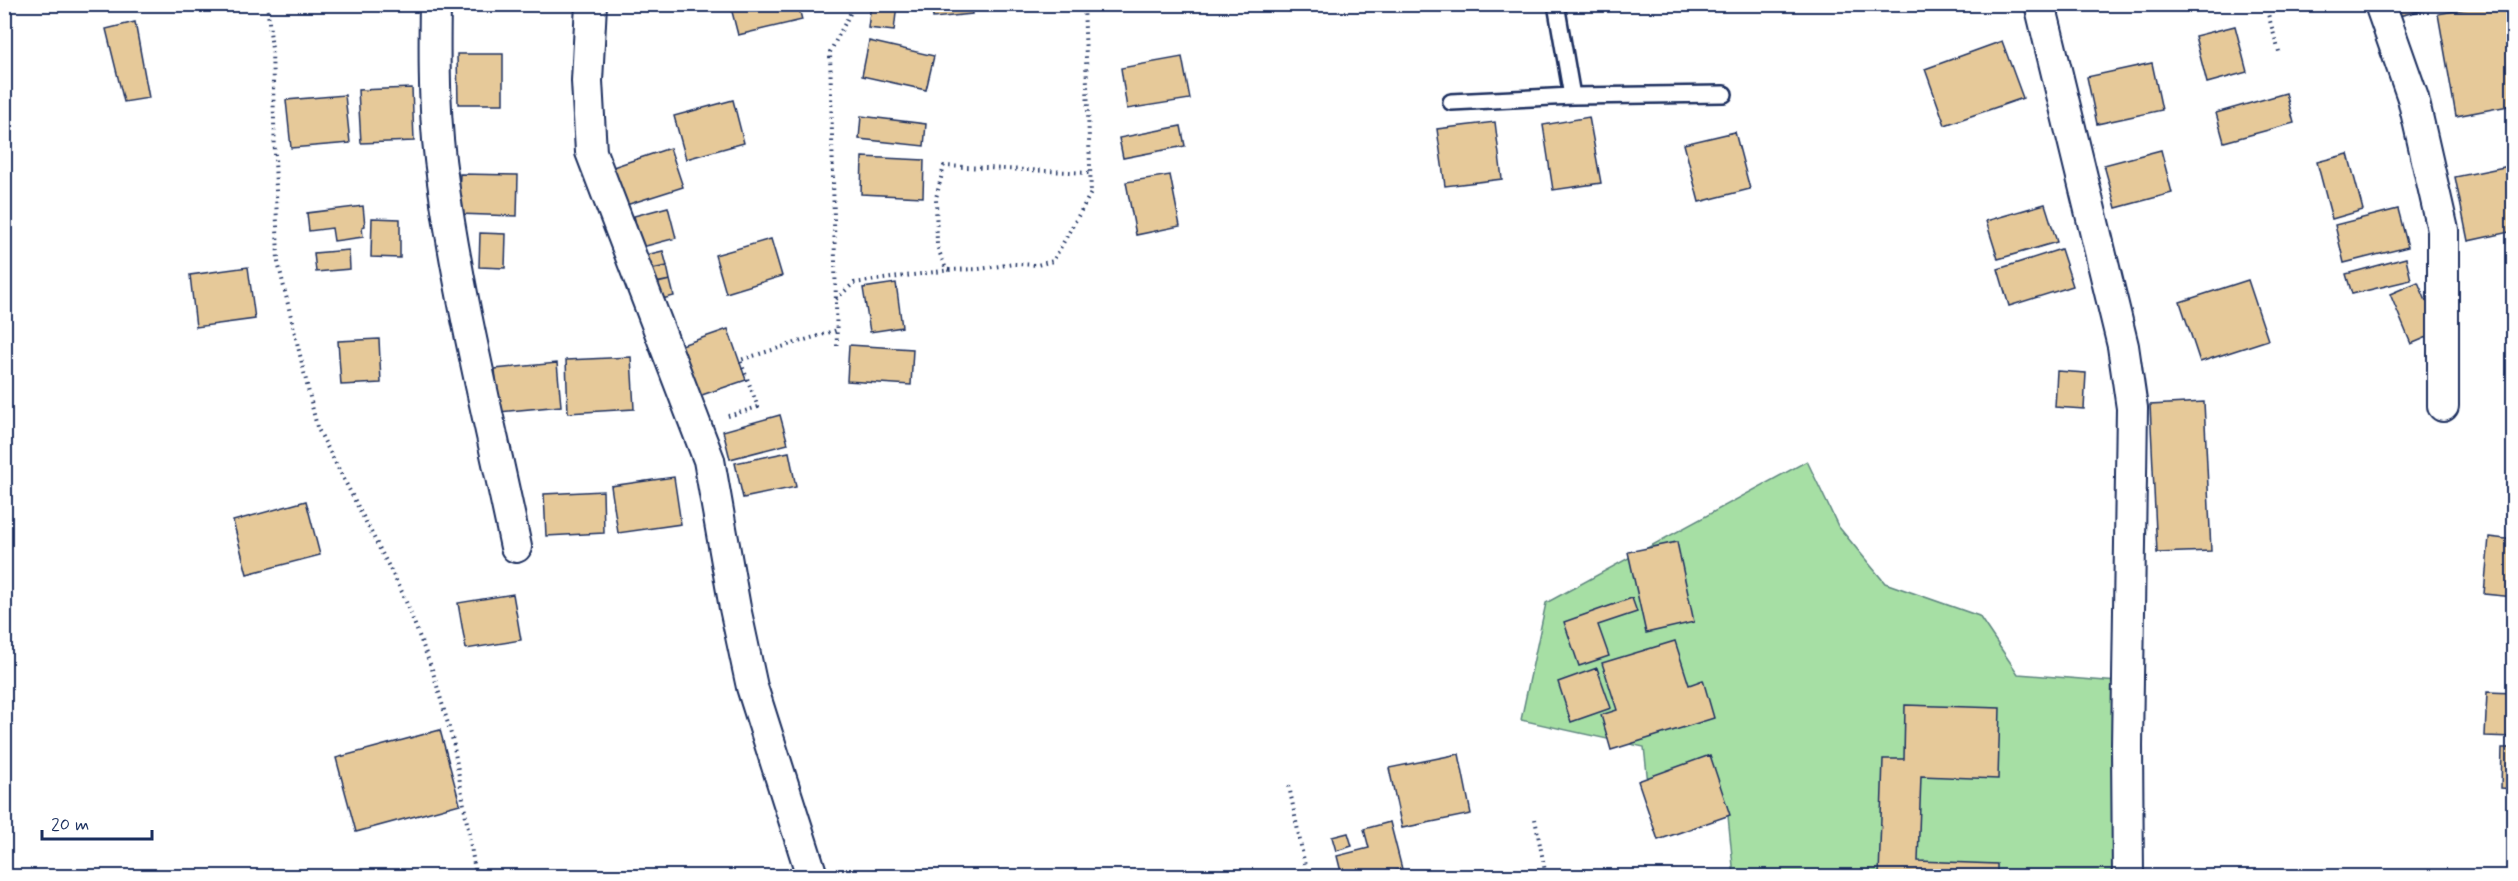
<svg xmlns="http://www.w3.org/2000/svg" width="2518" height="881" viewBox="0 0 2518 881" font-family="Mynerve,sans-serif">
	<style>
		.green { fill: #a6dfa4; stroke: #608781; stroke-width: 1.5 }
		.building { fill: #e6c999; stroke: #1b2f5e; stroke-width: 1.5 }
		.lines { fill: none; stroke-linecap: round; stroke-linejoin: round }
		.service-casing { stroke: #1b2f5e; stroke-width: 20 }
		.minor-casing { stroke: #1b2f5e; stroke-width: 34 }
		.path { stroke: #1b2f5e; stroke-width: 4; stroke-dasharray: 1.5 4.5; stroke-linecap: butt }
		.service { stroke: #fff; stroke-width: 15 }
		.minor { stroke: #fff; stroke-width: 30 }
	</style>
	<rect width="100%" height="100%" fill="#fff"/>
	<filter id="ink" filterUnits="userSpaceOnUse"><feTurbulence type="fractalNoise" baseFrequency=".0167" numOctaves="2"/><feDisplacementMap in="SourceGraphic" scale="12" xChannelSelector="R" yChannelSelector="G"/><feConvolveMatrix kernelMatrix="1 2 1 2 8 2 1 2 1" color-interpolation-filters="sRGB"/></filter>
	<g filter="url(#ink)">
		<path class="green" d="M1807,461L1838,526L1885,583L1979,616L2018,674L2118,682L2115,876H1734L1727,806L1650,801L1644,747L1521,720L1546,603Z"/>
		<path class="building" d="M730,4H798L802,20L738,35Z
			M871,4H897L894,31L868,28Z
			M932,4H971L972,14L933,18Z
			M2387,4H2449L2390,18Z
			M2491,4H2514V105L2456,116L2438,14Z
			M135,22L149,98L124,102L106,29Z
			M2235,26L2247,72L2207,83L2195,36Z
			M869,41L934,56L926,90L862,76Z
			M2002,41L2023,98L1945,125L1925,69Z
			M457,54H503V104H458Z
			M1182,57L1190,99L1127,109L1121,68Z
			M2152,63L2162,110L2097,124L2087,77Z
			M412,88L414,141L361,143L358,90Z
			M2286,93L2294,123L2224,142L2216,113Z
			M345,95L350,143L291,148L286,100Z
			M733,100L744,143L686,159L674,116Z
			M861,116L926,124L924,146L859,139Z
			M1589,117L1601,183L1553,190L1543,125Z
			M1495,122L1502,179L1445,186L1437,129Z
			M1181,126L1185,146L1123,158L1119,138Z
			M1735,132L1750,189L1699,202L1684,144Z
			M670,148L683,187L626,205L613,167Z
			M2161,150L2172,193L2116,208L2104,165Z
			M2348,154L2363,210L2332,219L2317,162Z
			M862,157L924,160L923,197L861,194Z
			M2514,165V231L2468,241L2455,177Z
			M460,174L518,175L517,216L458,214Z
			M1170,175L1180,226L1136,235L1126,182Z
			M2045,204L2057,242L1998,259L1986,221Z
			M363,206L365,226L362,227L363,237L334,241L332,228L309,231L307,213Z
			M668,207L676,238L642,247L634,216Z
			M2398,209L2408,247L2344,263L2335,225Z
			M372,218L400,219V258L371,257Z
			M480,233L506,234L505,268L479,267Z
			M771,239L782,276L726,293L715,255Z
			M2061,249L2073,286L2009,306L1998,269Z
			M349,250L350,269L316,272L314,253Z
			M663,251L667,266L641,271L637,257Z
			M2406,258L2411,280L2352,294L2346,274Z
			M667,266L670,280L645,285L641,272Z
			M248,267L255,319L196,327L190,275Z
			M670,280L674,296L650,302L645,286Z
			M2248,280L2268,340L2200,362L2180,302Z
			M2418,282L2439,332L2411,344L2390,294Z
			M896,283L902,327L870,332L863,288Z
			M728,329L746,380L693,398L676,347Z
			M379,339L381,383L341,385L338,341Z
			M849,345L913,349L911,385L847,381Z
			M631,357L634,409L568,413L566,360Z
			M557,363L561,406L499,412L495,369Z
			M2057,371L2086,373L2084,409L2055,407Z
			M2204,402L2211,551L2157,553L2150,405Z
			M780,415L788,444L730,459L723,431Z
			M789,452L796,487L743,498L735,463Z
			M674,477L681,524L618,533L611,486Z
			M603,491L604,533L546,536L544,494Z
			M306,501L320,555L247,574L233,521Z
			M2489,537L2514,540V597L2484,594Z
			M1677,542L1694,622L1646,633L1628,552Z
			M513,594L521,640L466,649L458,603Z
			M1632,598L1637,612L1598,625L1609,656L1579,666L1564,622Z
			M1675,641L1689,685L1703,680L1714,718L1611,750L1601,715L1617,710L1602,663Z
			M1597,668L1611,708L1571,722L1558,682Z
			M2487,692L2514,693V737L2485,736Z
			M1905,705L2000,708L1998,779L1921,776L1918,861L1997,864V876H1879L1883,759H1904Z
			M440,730L460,804L356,832L336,758Z
			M2502,748H2514V789L2501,788Z
			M1459,754L1471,814L1402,828L1389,768Z
			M1710,755L1730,815L1658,840L1638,781Z
			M1390,822L1402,869L1374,876H1342L1337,856L1369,848L1364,829Z
			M1348,833L1352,846L1336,851L1332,837Z
			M1604,871L1606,876H1579Z"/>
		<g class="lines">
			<defs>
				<path id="service" d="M1556,4L1572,96L1724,94
					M1451,102L1572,96"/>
				<path id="minor" d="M435,4C434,63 434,123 443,182C460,304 491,426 516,547
					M591,4L587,81L591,152L709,460L735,608L752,687L812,876
					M2040,4L2123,346L2132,408L2127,746L2128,876
					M2380,4L2413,98L2443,230V406"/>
			</defs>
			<use href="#service" class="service-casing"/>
			<use href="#minor" class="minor-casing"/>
			<path class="path" d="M267,4L272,49L278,262L317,427L403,594L432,669L453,741L476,876
				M2265,4L2280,55
				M949,270L946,269L937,246L936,198L944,166L1089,173
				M836,299L854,283L950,270L979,269L1014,264L1037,265L1053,261L1091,193L1084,4
				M837,346L830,52L855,4
				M728,416L758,407L740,360L837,330
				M1289,786L1307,876
				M1535,819L1546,876"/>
			<use href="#service" class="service"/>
			<use href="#minor" class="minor"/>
		</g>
	</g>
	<rect width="2518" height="881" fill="none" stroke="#fff" stroke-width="24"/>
	<rect x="12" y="12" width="2494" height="857" fill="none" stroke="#1b2f5e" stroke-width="2" filter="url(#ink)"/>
	<path d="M42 830v9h110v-9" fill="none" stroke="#1b2f5e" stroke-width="3"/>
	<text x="51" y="830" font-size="18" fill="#1b2f5e" stroke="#ffffff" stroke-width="4.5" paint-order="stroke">20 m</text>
</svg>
